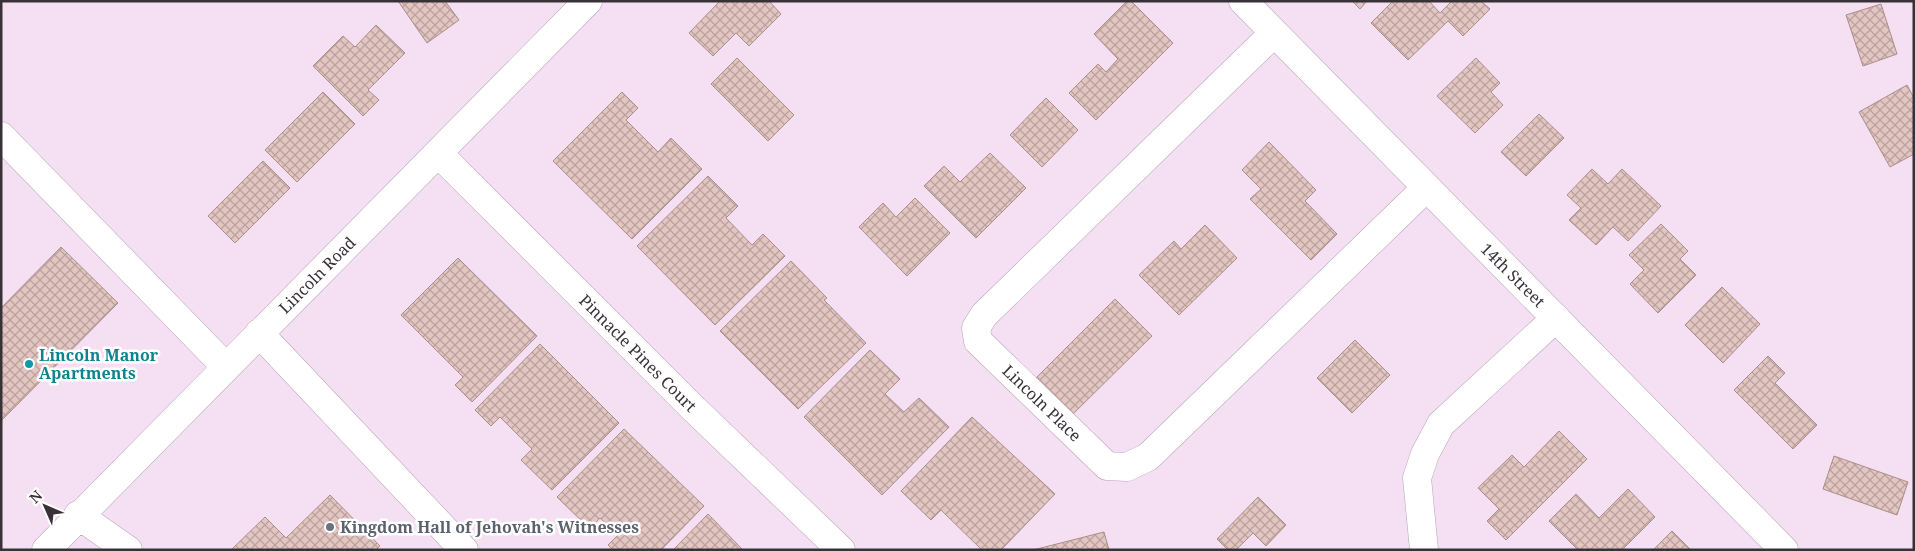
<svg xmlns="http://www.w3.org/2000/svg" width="1915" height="551" viewBox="0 0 1915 551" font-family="'Noto Serif',serif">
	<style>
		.building { fill: url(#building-cross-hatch); stroke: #aa8e8a }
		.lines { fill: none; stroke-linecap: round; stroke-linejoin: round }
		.minor-casing { stroke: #b7a3b5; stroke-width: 29 }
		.minor { stroke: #fff; stroke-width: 28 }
		.culture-dot { fill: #0f9aa8; stroke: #fff; stroke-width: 2 }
		.worship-dot { fill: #6b7280; stroke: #fff; stroke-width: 2 }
		.labels { text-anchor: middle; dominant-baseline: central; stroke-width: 5; stroke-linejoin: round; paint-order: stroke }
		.street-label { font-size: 16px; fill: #393138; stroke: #fff }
		.culture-label { font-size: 16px; font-weight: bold; fill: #0d838f; stroke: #fff; text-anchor: start }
		.worship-label { font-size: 16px; font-weight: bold; fill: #5b616d; stroke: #fff; text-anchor: start }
	</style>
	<defs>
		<pattern id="building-cross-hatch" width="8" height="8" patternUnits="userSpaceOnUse" patternTransform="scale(1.25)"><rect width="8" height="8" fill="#e3c5c1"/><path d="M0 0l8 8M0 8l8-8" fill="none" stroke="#b9a19e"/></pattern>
	</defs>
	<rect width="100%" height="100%" fill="#f5e0f3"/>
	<path class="building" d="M398,1H445L459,20L427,43Z
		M720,1H769L781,14L749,46L736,33L713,56L689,33Z
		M1127,1H1131L1173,43L1096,120L1069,93L1098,64L1106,72L1118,59L1094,34Z
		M1352,1H1367L1360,9Z
		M1393,1H1429L1440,13L1452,1H1481L1490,9L1463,36L1448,21L1408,60L1371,23Z
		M1881,4L1897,54L1863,66L1846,15Z
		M376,25L405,53L368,90L379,100L363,116L313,66L343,36L355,47Z
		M737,58L794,115L768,141L711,84Z
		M1476,58L1500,83L1491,92L1503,105L1475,133L1437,96Z
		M1907,85L1914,98V154L1890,167L1859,112Z
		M323,92L355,124L297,182L265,150Z
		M622,92L638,108L626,120L658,152L671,138L702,169L632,239L553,161Z
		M1046,98L1078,130L1042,167L1010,135Z
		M1539,114L1564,138L1526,176L1501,152Z
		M1269,142L1316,190L1305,201L1337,234L1311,260L1250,199L1261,189L1242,170Z
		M990,153L1026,188L976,238L924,186L944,166L960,182Z
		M263,161L290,188L235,243L208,216Z
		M1592,169L1608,184L1622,169L1661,206L1628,241L1613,227L1596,245L1569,220L1581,208L1567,195Z
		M708,176L738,206L726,218L752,245L763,234L785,256L715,325L637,246Z
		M915,198L950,233L907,276L859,227L883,203L896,217Z
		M1661,224L1688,251L1680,259L1696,275L1658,313L1630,284L1644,270L1629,255Z
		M1205,225L1237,258L1179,315L1139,275L1174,241L1181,249Z
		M61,247L118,303L1,421V308Z
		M458,258L537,336L472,402L455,385L463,377L401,315Z
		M791,261L827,298L824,300L866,343L798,409L720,331Z
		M1722,287L1760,324L1723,363L1685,325Z
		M1115,299L1152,336L1071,416L1035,379Z
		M1355,340L1390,375L1352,413L1317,378Z
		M540,344L619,423L552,490L521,460L532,449L500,417L491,426L475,410Z
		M870,350L900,379L885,394L904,412L919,398L949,427L882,495L804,417Z
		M1768,356L1785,373L1775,383L1817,425L1793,449L1734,390Z
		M972,417L1055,494L1001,550H982L941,510L931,520L901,491Z
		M624,429L704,506L661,550H613L608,545L618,535L600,518L590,529L557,497Z
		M1559,431L1587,459L1506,540L1487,521L1499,509L1478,488L1512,455L1524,467Z
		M1834,456L1908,482L1897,515L1823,489Z
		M1628,489L1655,517L1622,550H1578L1549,521L1576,494L1599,518Z
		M330,495L380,546L376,550H231L265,517L286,538Z
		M1258,497L1286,525L1266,546L1253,533L1236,550H1228L1217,539Z
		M708,514L743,550H673Z
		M1672,531L1691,550H1653Z
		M1104,532L1109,550H1033Z"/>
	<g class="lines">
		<defs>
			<path id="minor" d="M1243,1L1784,550
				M1274,33L984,315L976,328L978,341L1107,466L1127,467L1148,457L1426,188
				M1,136L226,367
				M438,153L694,409L841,550
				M259,333L464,550
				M78,515L128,550
				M46,550L588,1
				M1424,550L1417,478L1425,454L1441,424L1556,318"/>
		</defs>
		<use href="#minor" class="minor-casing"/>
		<use href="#minor" class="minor"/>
	</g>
	<circle class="culture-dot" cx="29" cy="364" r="5"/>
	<circle class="worship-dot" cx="330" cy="527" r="5"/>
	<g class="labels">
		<g class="street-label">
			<text transform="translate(317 275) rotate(-45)">Lincoln Road</text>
			<text transform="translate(1513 275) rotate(45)">14th Street</text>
			<text transform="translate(638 353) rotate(45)">Pinnacle Pines Court</text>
			<text transform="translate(1042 403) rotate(44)">Lincoln Place</text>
		</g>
		<g class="culture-label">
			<text x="39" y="355">Lincoln Manor<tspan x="39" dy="18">Apartments</tspan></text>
		</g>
		<g class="worship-label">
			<text x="340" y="527">Kingdom Hall of Jehovah's Witnesses</text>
		</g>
	</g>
	<rect width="1915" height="551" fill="none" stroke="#393138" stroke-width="5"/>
	<g transform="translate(45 506) rotate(315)" stroke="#ffffff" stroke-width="4" paint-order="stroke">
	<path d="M0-4L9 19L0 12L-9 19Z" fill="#393138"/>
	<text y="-8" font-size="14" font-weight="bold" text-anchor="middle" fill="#393138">N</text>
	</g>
</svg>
